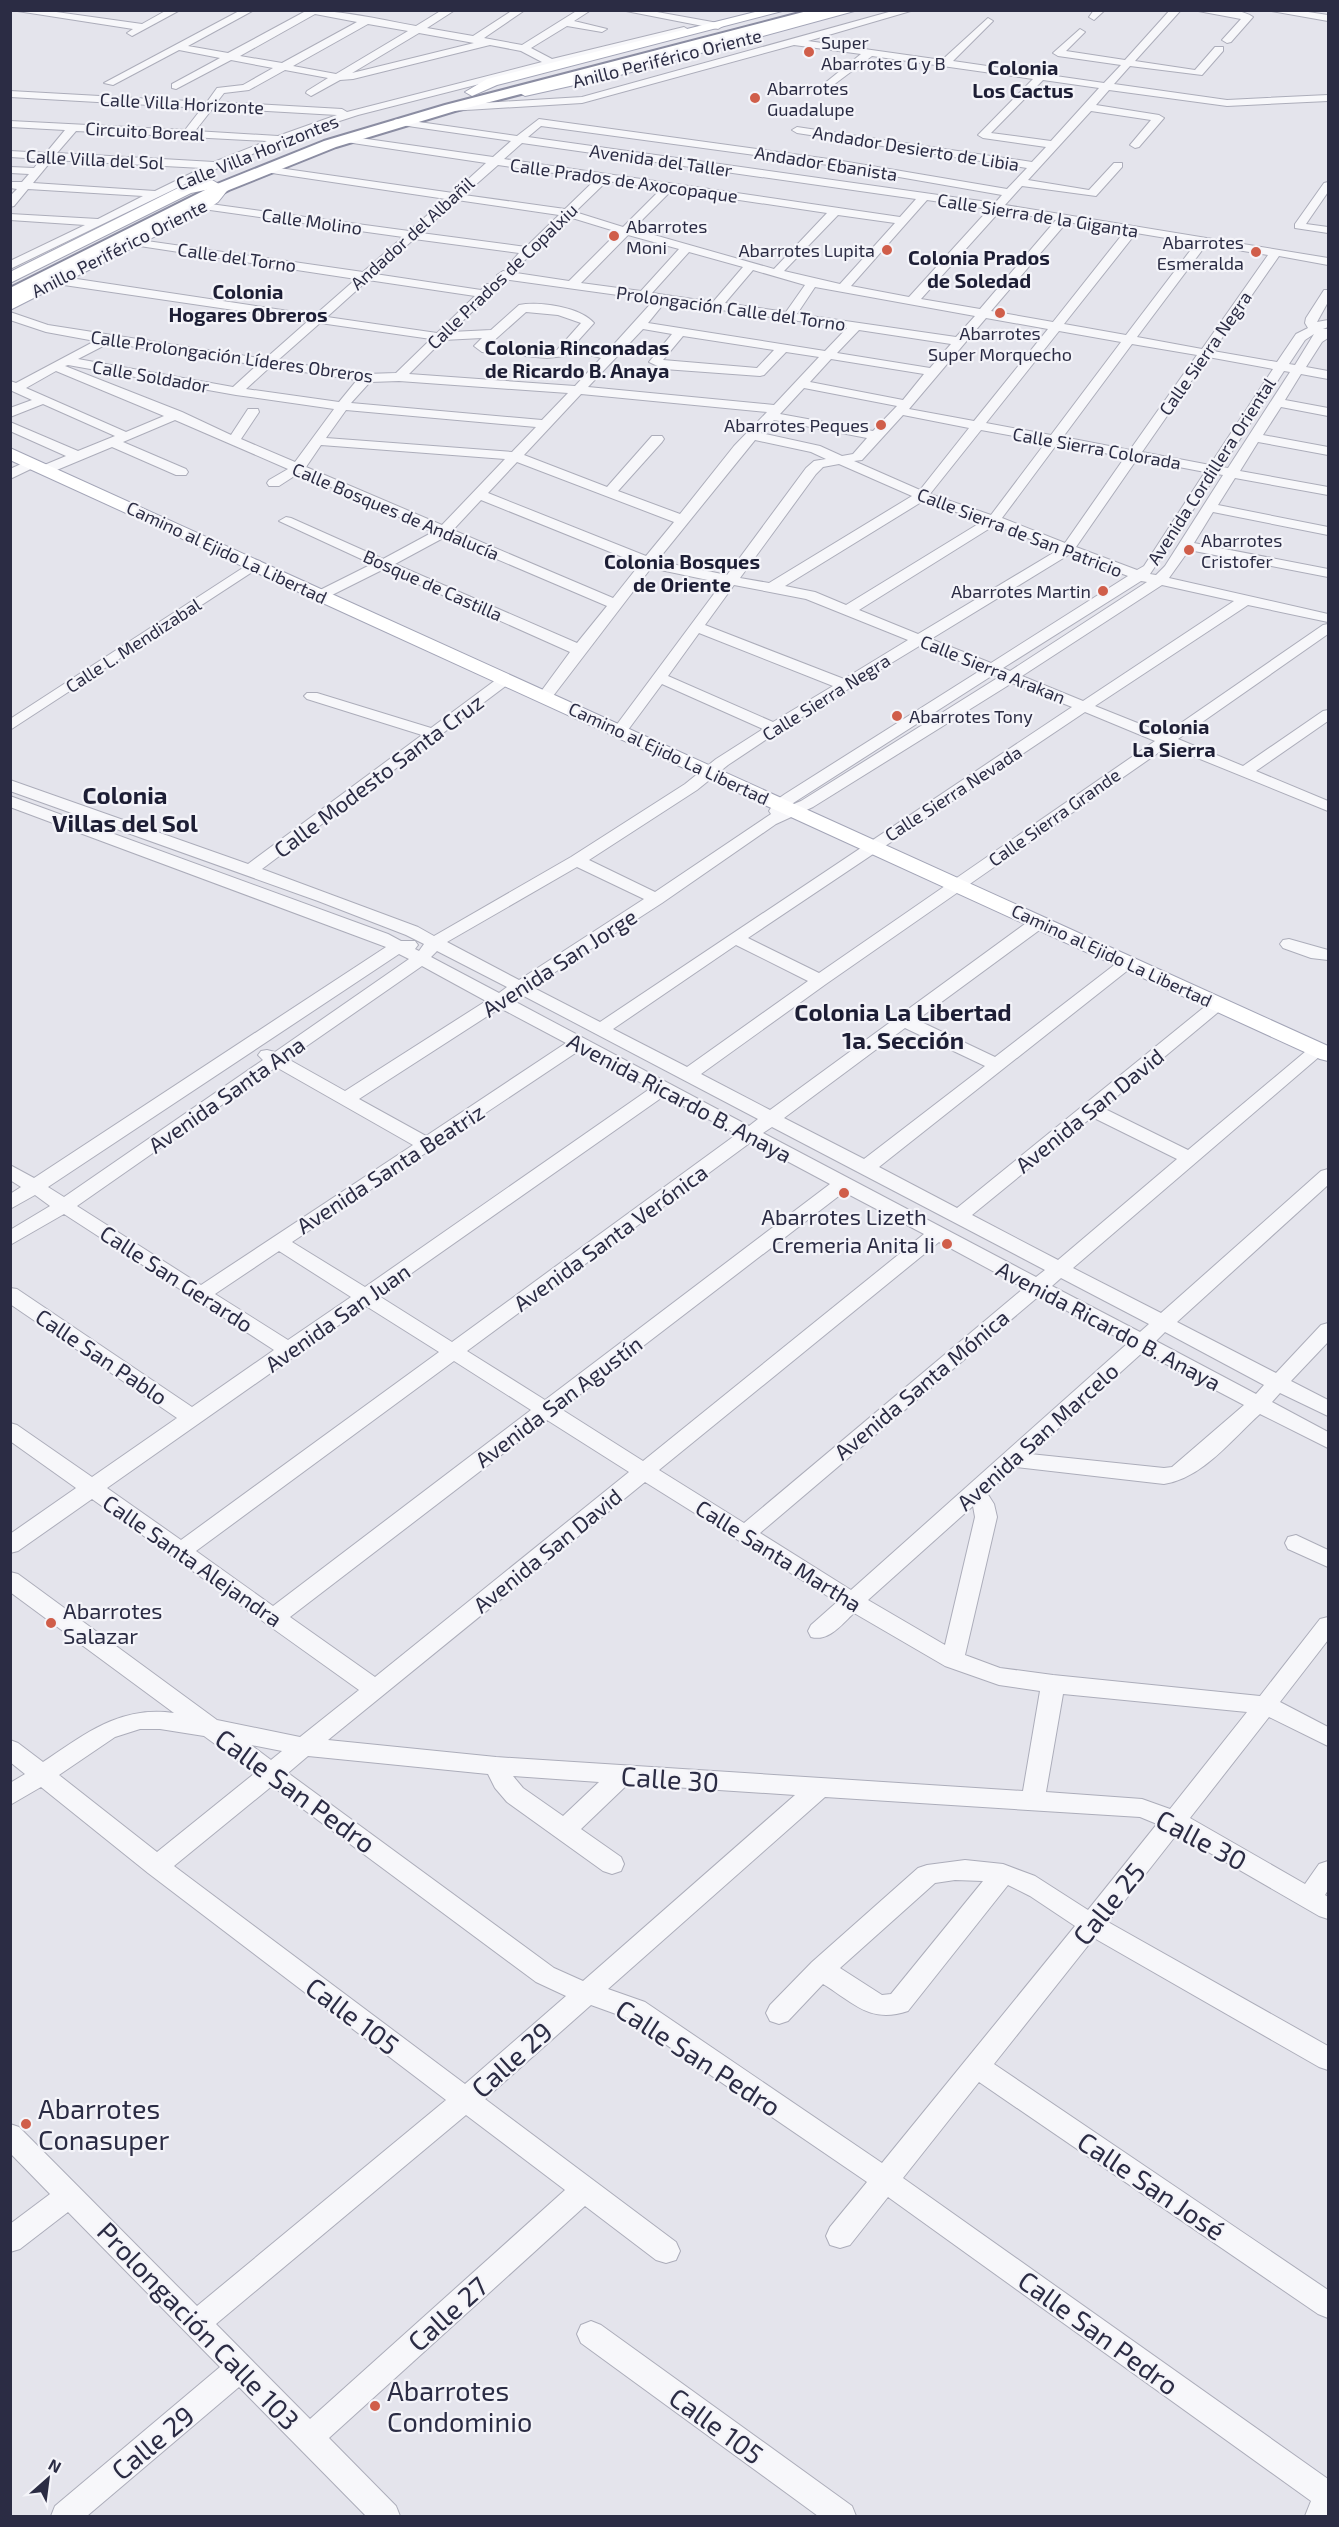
<svg xmlns="http://www.w3.org/2000/svg" width="1339" height="2527" viewBox="0 0 1339 2527" font-family="'Exo 2',sans-serif">
	<style>
		.lines { fill: none; stroke-linecap: round; stroke-linejoin: round }
		.minor-casing { stroke: #acadba; stroke-width: 2 }
		.major-casing { stroke: #a3a5b7; stroke-width: 2 }
		.highway-casing { stroke: #8b8da2; stroke-width: 4 }
		.minor { fill: #f7f7fa; fill-rule: evenodd }
		.major { fill: #fff; fill-rule: evenodd }
		.highway { fill: #fff; fill-rule: evenodd }
		.poi-dot { fill: #d05e4a; stroke: #f4f4f9; stroke-width: 2 }
		.labels { text-anchor: middle; dominant-baseline: central; stroke-width: 4.5; stroke-linejoin: round; paint-order: stroke }
		.far-poi-label { font-size: 18px; fill: #2b2c44; stroke: #f4f4f9; text-anchor: start }
		.far-street-label { font-size: 18px; fill: #2b2c44; stroke: #f4f4f9 }
		.far-neighbourhood-label { font-size: 20px; font-weight: bold; fill: #1d1e35; stroke: #f4f4f9 }
		.street-label { font-size: 22px; fill: #2b2c44; stroke: #f4f4f9 }
		.poi-label { font-size: 22px; fill: #2b2c44; stroke: #f4f4f9 }
		.neighbourhood-label { font-size: 24px; font-weight: bold; fill: #1d1e35; stroke: #f4f4f9 }
		.near-street-label { font-size: 27px; fill: #2b2c44; stroke: #f4f4f9 }
		.near-poi-label { font-size: 27px; fill: #2b2c44; stroke: #f4f4f9; text-anchor: start }
	</style>
	<rect width="100%" height="100%" fill="#e4e4ec"/>
	<g class="lines">
		<defs>
			<path id="minor" d="M11,10H42L142,24L167,10H180L132,36L127,33L133,29Z
				M241,10H254L188,46L228,53L304,12L301,10C341,10 377,19 416,26L442,10H455L427,28L473,36L513,10H525L484,38L522,45L578,10H591L574,21L607,29L602,32L567,26L531,48L552,59L684,27L689,30L559,64L558,66H550L358,115L315,129L220,167L10,269V261L85,225L10,220V214L98,219L143,196L28,189L14,206L10,207V196L17,189L10,188V182H22L29,174L10,173V167L34,168L41,159L10,157V151L46,153L65,130L10,127V121L185,130L202,108L10,97V91L207,102L217,88L243,85L273,68L231,60L176,89L172,88V84L220,58L179,50L113,85L104,83ZM315,14L357,22L282,63L240,56ZM368,24L408,31L336,74L293,66ZM419,33L474,43L352,73ZM490,45L521,51L542,62L347,112L342,109L217,102L224,93L249,90L285,70L328,78L307,91L306,93L311,96L340,80L353,79ZM213,108L337,115L278,136L195,131ZM76,131L267,141L214,162L57,153ZM52,160L202,168L155,191L33,183Z
				M621,10H646L718,23L723,26L718,29Z
				M896,10H914L808,41L942,60L988,18L993,21L953,61L1104,83L1121,65L1058,56L1053,53L1080,29L1085,32L1066,51L1125,60L1170,10H1181L1135,61L1195,70L1215,47H1223V51L1202,75L1130,66L1114,84L1227,100L1328,95V101L1227,106L1109,90L1096,105L1159,115L1164,118L1139,147L1135,148L1130,145L1151,120L1091,111L1028,180L1089,190L1114,163H1122V167L1096,196L1022,186L1005,205L1328,258V265L1279,256L1213,351L1277,362L1296,334L1308,328L1305,323L1306,318L1324,290H1328V302L1317,322L1328,320V327L1323,329H1328V338L1322,342L1306,367L1328,371V379L1301,374L1285,400L1328,408V416L1281,407L1263,435L1328,447V455L1258,442L1240,471L1328,487V495L1235,478L1218,505L1328,527V535L1213,512L1194,543L1328,569V577L1189,550L1169,578L1328,614V622L1248,605L1095,706L1165,734L1323,625L1328,624V634L1178,739L1243,766L1323,711L1328,710V721L1256,771L1328,801V811L1168,746L826,984L701,1074L770,1110L1033,918H1045L1047,922L1045,926L917,1020L995,1057L1122,959H1134L1137,963L879,1167L957,1208L1213,1000H1225L1228,1004L1103,1108L1188,1150L1312,1046H1324L1327,1050L1073,1268L1161,1313L1321,1171L1328,1169V1185L1177,1322L1276,1373L1321,1325L1328,1323V1342L1291,1381L1328,1400V1416L1280,1393L1272,1402L1328,1432V1448L1260,1414C1232,1439 1203,1478 1164,1484L1015,1467L987,1493L994,1504L997,1517L965,1655L1000,1668L1053,1675L1260,1696L1320,1619L1328,1617V1640L1280,1702L1328,1727V1746L1269,1717L1190,1818L1305,1884L1319,1864L1328,1861V1890L1325,1895L1328,1897V1919L1319,1916L1177,1834L1108,1922L1328,2046V2070L1319,2067L1094,1938L994,2064L1328,2290V2318L1318,2314L979,2082L903,2178L1328,2479V2516H1305L1311,2501L888,2197L850,2245L840,2248L830,2245L826,2236L830,2227L867,2182L627,2018L591,2005L485,2099L676,2242L680,2251L676,2260L666,2263L656,2260L585,2206L329,2438L396,2506L400,2516H366L239,2387L87,2516H51L55,2506L220,2367L68,2212L20,2249L10,2252V2224L50,2194L10,2153V2124L19,2127L197,2306L446,2100L148,1873L41,1787L10,1805V1783L25,1774L10,1762V1740L18,1743L43,1762C85,1734 120,1705 174,1713L10,1592V1572L18,1574L217,1720L300,1737L359,1690L92,1499L18,1551L10,1553V1534L76,1488L10,1441V1423L17,1425L92,1477L177,1418L10,1304V1288L17,1289L192,1407L274,1350L64,1214L10,1245V1230L50,1206L35,1195L10,1209V1194L21,1187L10,1180V1165L34,1178L386,947L10,807V796L388,934L401,941H415L418,945L415,949L419,951L424,944L406,935L318,901L10,791V780L248,864L422,735L307,699L304,696L307,693H317L431,728L501,676H511L513,679L511,682L262,869L418,927L434,936L571,857L685,784L716,759L763,729L662,684L625,734L620,736L612,731L722,583L651,568L550,700L545,702L537,697L570,652L384,569L326,598H316L314,595L316,592L372,564L279,521L286,517L291,518L383,559L433,532L299,473L279,486H269L267,483L269,480L288,469L175,420L123,442L186,469L188,472L186,475H176L112,447L52,472H42L40,469L42,466L66,456L10,431V422L78,451L115,436L43,404L10,417V408L32,400L10,390V381L16,383L95,341L46,332L10,320V312L48,325L265,359L308,321L57,284L51,280L57,276L315,315L356,279L133,245L127,242L133,239L363,272L403,237L203,209L197,206L203,203L409,231L446,199L265,172L260,169L265,166L453,193L486,163L346,142L341,139L346,136L493,157L511,141L394,124V120L398,119L517,136L539,119L836,160L1007,189L1027,168L797,133L792,130L797,127L1032,162L1046,147L983,138L978,135L1033,79L872,56L824,92L820,91V87L861,54L794,45L582,103L450,111L445,108L450,105L582,97ZM1043,80L1099,88L1051,141L991,133ZM541,126L836,166L1002,195L995,203L528,137ZM522,143L916,199L900,217L504,159ZM498,165L596,179L565,209L464,195ZM607,181L661,189L623,227L575,212ZM672,190L827,213L774,269L633,229ZM457,200L559,215L526,247L421,233ZM927,200L989,209L909,297L851,286ZM1000,211L1056,220L980,309L921,299ZM838,215L895,223L840,284L784,271ZM569,217L618,232L569,281L503,271L497,275L503,279L654,300L607,352L576,343L594,323C580,307 539,301 519,305L491,330L451,332L495,290V284H487L481,290L375,274L414,239L519,253L513,260L515,262H523ZM1067,222L1125,231L1053,322L991,311ZM1136,233L1196,243L1126,335L1064,324ZM628,235L679,249L641,291L581,283ZM1206,245L1268,255L1202,349L1137,337ZM689,252L743,267L713,302L652,293ZM753,270L805,285L786,312L725,303ZM368,280L475,296L437,333L327,317ZM815,287L975,316L956,337L797,314ZM665,302L847,328L825,351L648,323ZM526,312L558,315L581,323L557,350L489,345ZM986,318L1048,329L974,421L909,409ZM320,323L431,339L396,373L366,374L277,361ZM643,329L672,334L649,362L664,369L760,376L764,375L786,352L819,357L774,405L588,387ZM859,330L951,344L930,368L837,353ZM1059,331L1121,342L1051,435L986,423ZM1314,334L1295,365L1289,364L1305,340ZM683,336L774,350L757,368L663,360ZM482,338L474,346L482,352L547,358L565,356L571,350L601,358L575,386L409,374L443,340ZM109,343L257,365L233,387L78,359ZM1132,344L1197,355L1130,450L1063,437ZM1208,357L1273,369L1210,465L1142,452ZM831,359L924,374L903,400L810,382ZM68,365L236,395L334,409L295,462L241,439L259,412L258,409H248L231,435L182,412L65,366ZM270,367L357,380L339,402L246,389ZM56,371L164,416L126,432L26,388ZM1284,371L1290,372L1228,468L1222,467ZM399,381L568,393L542,420L351,403L370,382ZM804,388L897,406L873,431L780,414ZM581,394L767,412L734,446L680,514L618,491L662,442L664,439L662,436H652L607,487L524,455ZM346,410L536,427L512,452L326,438ZM903,415L969,428L920,490L854,461L862,460ZM774,420L867,438L853,454L842,456L820,446L761,433ZM981,430L1046,442L991,515L930,494ZM755,440L811,452L826,459L814,461L806,468L727,575L657,561ZM1057,444L1125,457L1065,543L1002,518ZM321,445L505,459L442,525L306,467ZM1137,459L1205,472L1144,566L1137,570L1076,547ZM517,462L674,522L646,556L488,493ZM839,464L912,496L769,583L740,578L816,474L823,467ZM1217,474L1223,475L1165,566L1156,575L1150,574ZM481,500L640,564L613,598L453,530ZM923,501L983,521L846,605L815,592L785,586ZM995,525L1058,550L918,634L859,610ZM445,537L607,606L577,643L395,564ZM1070,554L1128,576L991,663L931,639ZM1141,581L1147,582L1010,671L1003,668ZM734,585L806,599L908,640L844,679L705,625ZM1162,585L1234,601L1083,701L1022,676ZM699,633L833,686L773,722L668,676ZM921,645L981,670L785,794L775,801L769,811L771,814L655,892L589,860L697,790L728,765L779,731ZM993,675L999,677L801,801L787,807ZM1012,683L1072,707L600,1022L532,987L662,903L776,824L813,807ZM1085,712L1155,741L819,973L748,938ZM577,867L644,899L519,980L447,942ZM736,945L808,981L687,1067L613,1029ZM437,951L507,987L499,993L431,957ZM399,954L409,959L275,1052L267,1050L261,1051L258,1055L263,1060L64,1197L48,1187ZM422,966L486,1001L345,1091L288,1059ZM520,994L758,1119L749,1126L512,1000ZM500,1008L566,1043L426,1136L359,1099ZM905,1028L985,1066L864,1159L784,1118ZM580,1050L651,1088L365,1287L292,1242ZM276,1067L413,1145L201,1285L77,1206ZM664,1096L737,1134L452,1342L379,1296ZM1092,1117L1177,1159L1058,1260L972,1215ZM772,1127L1045,1270L1036,1277L763,1133ZM751,1142L830,1184L545,1400L467,1351ZM844,1192L924,1234L643,1461L561,1409ZM939,1242L1024,1288L744,1523L659,1470ZM279,1251L351,1297L288,1340L215,1294ZM1061,1278L1149,1324L1140,1332L1052,1286ZM1039,1296L1128,1343L851,1590L760,1533ZM366,1306L439,1352L181,1540L107,1488ZM1165,1332L1264,1385L1256,1394L1156,1341ZM1143,1352L1244,1405L1172,1467L1164,1468L1030,1454ZM454,1361L531,1410L273,1606L196,1551ZM547,1420L629,1472L375,1677L290,1617ZM645,1482L837,1602L811,1625L808,1631L811,1637C829,1642 842,1624 854,1613L945,1666L999,1685L1040,1691L1023,1791L496,1757L328,1740ZM973,1506L975,1517L945,1645L868,1600ZM1063,1694L1247,1712L1170,1809L1142,1799L1046,1792ZM140,1729H160L204,1736L255,1773L157,1852L59,1775L115,1737ZM251,1745L282,1751L271,1760ZM308,1756L488,1774L495,1788L507,1802L603,1871L612,1874L621,1871L624,1864L621,1857L581,1829L628,1784L795,1795L583,1981L554,1968L288,1773ZM513,1776L599,1782L563,1816L523,1788ZM272,1786L536,1982L566,1996L465,2084L174,1866ZM825,1797L1140,1817L1157,1824L1088,1910L1035,1876L1003,1864L965,1860L927,1865L918,1868L812,1962L770,2005L766,2013L770,2021L779,2024L788,2021L823,1984C854,2003 870,2024 908,2011L1008,1885L1030,1896L1075,1926L882,2163L645,2002L608,1989ZM955,1880L983,1881L891,1994L882,1995L840,1968L935,1883ZM466,2115L565,2190L310,2419L216,2324Z
				M1094,10H1105L1094,20L1089,17Z
				M1193,10C1211,10 1239,7 1253,17L1231,42L1227,43L1222,40L1241,19Z
				M1266,10H1295L1328,15V21Z
				M1328,182V192L1306,224L1328,227V233L1295,228V224L1324,183Z
				M32,459L39,463L37,466L10,479V469Z
				M255,560L260,561L262,564L260,567L10,730V719Z
				M1289,939L1328,950V960L1311,958L1283,948L1280,944L1283,940Z
				M1296,1535L1328,1550V1567L1288,1549L1285,1543L1288,1537Z
				M591,2321L601,2325L852,2506L856,2516H818L581,2343L577,2334L581,2325Z"/>
			<path id="major" d="M763,10H786L497,85L472,96L465,92L487,79Z
				M835,10H858L624,74L525,96L518,92L520,89L617,67Z
				M212,180L219,184H228L230,187L218,202L203,212L10,310V299L193,206L208,196L215,188L191,193L10,283V272L182,186Z
				M10,448L1328,1046V1061L1320,1059L10,460Z"/>
			<path id="highway" d="M811,10H837L835,13L455,111L336,147L229,190L10,300V288L217,184L324,141L445,105Z"/>
		</defs>
		<use href="#minor" class="minor-casing"/>
		<use href="#major" class="major-casing"/>
		<use href="#highway" class="highway-casing"/>
		<use href="#minor" class="minor"/>
		<use href="#major" class="major"/>
		<use href="#highway" class="highway"/>
	</g>
	<g class="poi-dot">
		<circle cx="809" cy="52" r="6"/>
		<circle cx="755" cy="98" r="6"/>
		<circle cx="614" cy="236" r="6"/>
		<circle cx="887" cy="250" r="6"/>
		<circle cx="1256" cy="252" r="6"/>
		<circle cx="1000" cy="313" r="6"/>
		<circle cx="881" cy="425" r="6"/>
		<circle cx="1189" cy="550" r="6"/>
		<circle cx="1103" cy="591" r="6"/>
		<circle cx="897" cy="716" r="6"/>
		<circle cx="844" cy="1193" r="6"/>
		<circle cx="947" cy="1244" r="6"/>
		<circle cx="51" cy="1623" r="6"/>
		<circle cx="26" cy="2124" r="6"/>
		<circle cx="375" cy="2406" r="6"/>
	</g>
	<g class="labels">
		<g class="far-poi-label">
			<text x="821" y="42">Super<tspan x="821" dy="21">Abarrotes G y B</tspan></text>
			<text x="767" y="88">Abarrotes<tspan x="767" dy="21">Guadalupe</tspan></text>
			<text x="626" y="226">Abarrotes<tspan x="626" dy="21">Moni</tspan></text>
			<text x="1244" y="242" text-anchor="end">Abarrotes<tspan x="1244" dy="21">Esmeralda</tspan></text>
			<text x="875" y="250" text-anchor="end">Abarrotes Lupita</text>
			<text x="1000" y="333" text-anchor="middle">Abarrotes<tspan x="1000" dy="21">Super Morquecho</tspan></text>
			<text x="869" y="425" text-anchor="end">Abarrotes Peques</text>
			<text x="1201" y="540">Abarrotes<tspan x="1201" dy="21">Cristofer</tspan></text>
			<text x="1091" y="591" text-anchor="end">Abarrotes Martin</text>
			<text x="909" y="716">Abarrotes Tony</text>
		</g>
		<g class="far-street-label">
			<text transform="translate(667 58) rotate(-14)">Anillo Periférico Oriente</text>
			<text transform="translate(182 103) rotate(3)">Calle Villa Horizonte</text>
			<text transform="translate(145 131) rotate(3)">Circuito Boreal</text>
			<text transform="translate(916 148) rotate(9)">Andador Desierto de Libia</text>
			<text transform="translate(257 152) rotate(-22)">Calle Villa Horizontes</text>
			<text transform="translate(95 159) rotate(3)">Calle Villa del Sol</text>
			<text transform="translate(661 160) rotate(8)">Avenida del Taller</text>
			<text transform="translate(826 163) rotate(9)">Andador Ebanista</text>
			<text transform="translate(624 180) rotate(8)">Calle Prados de Axocopaque</text>
			<text transform="translate(1038 215) rotate(9)">Calle Sierra de la Giganta</text>
			<text transform="translate(312 221) rotate(8)">Calle Molino</text>
			<text transform="translate(412 233) rotate(-42)">Andador del Albañil</text>
			<text transform="translate(119 248) rotate(-27)">Anillo Periférico Oriente</text>
			<text transform="translate(237 257) rotate(8)">Calle del Torno</text>
			<text transform="translate(502 276) rotate(-44)">Calle Prados de Copalxiu</text>
			<text transform="translate(731 308) rotate(8)">Prolongación Calle del Torno</text>
			<text transform="translate(1205 353) rotate(-55)">Calle Sierra Negra</text>
			<text transform="translate(232 356) rotate(8)">Calle Prolongación Líderes Obreros</text>
			<text transform="translate(151 376) rotate(10)">Calle Soldador</text>
			<text transform="translate(1097 448) rotate(10)">Calle Sierra Colorada</text>
			<text transform="translate(1211 471) rotate(-57)">Avenida Cordillera Oriental</text>
			<text transform="translate(396 511) rotate(23)">Calle Bosques de Andalucía</text>
			<text transform="translate(1020 532) rotate(21)">Calle Sierra de San Patricio</text>
			<text transform="translate(227 552) rotate(25)">Camino al Ejido La Libertad</text>
			<text transform="translate(433 585) rotate(24)">Bosque de Castilla</text>
			<text transform="translate(133 645) rotate(-33)">Calle L. Mendizabal</text>
			<text transform="translate(993 669) rotate(22)">Calle Sierra Arakan</text>
			<text transform="translate(826 697) rotate(-32)">Calle Sierra Negra</text>
			<text transform="translate(669 753) rotate(25)">Camino al Ejido La Libertad</text>
			<text transform="translate(953 793) rotate(-33)">Calle Sierra Nevada</text>
			<text transform="translate(1054 817) rotate(-35)">Calle Sierra Grande</text>
			<text transform="translate(1112 955) rotate(25)">Camino al Ejido La Libertad</text>
		</g>
		<g class="far-neighbourhood-label">
			<text x="1023" y="67">Colonia<tspan x="1023" dy="23">Los Cactus</tspan></text>
			<text x="979" y="257">Colonia Prados<tspan x="979" dy="23">de Soledad</tspan></text>
			<text x="248" y="291">Colonia<tspan x="248" dy="23">Hogares Obreros</tspan></text>
			<text x="577" y="347">Colonia Rinconadas<tspan x="577" dy="23">de Ricardo B. Anaya</tspan></text>
			<text x="682" y="561">Colonia Bosques<tspan x="682" dy="23">de Oriente</tspan></text>
			<text x="1174" y="726">Colonia<tspan x="1174" dy="23">La Sierra</tspan></text>
		</g>
		<g class="street-label">
			<text transform="translate(378 775) rotate(-37)">Calle Modesto Santa Cruz</text>
			<text transform="translate(559 962) rotate(-33)">Avenida San Jorge</text>
			<text transform="translate(226 1094) rotate(-35)">Avenida Santa Ana</text>
			<text transform="translate(680 1097) rotate(28)">Avenida Ricardo B. Anaya</text>
			<text transform="translate(1089 1110) rotate(-39)">Avenida San David</text>
			<text transform="translate(390 1168) rotate(-33)">Avenida Santa Beatriz</text>
			<text transform="translate(610 1237) rotate(-36)">Avenida Santa Verónica</text>
			<text transform="translate(177 1278) rotate(33)">Calle San Gerardo</text>
			<text transform="translate(337 1317) rotate(-35)">Avenida San Juan</text>
			<text transform="translate(1109 1325) rotate(28)">Avenida Ricardo B. Anaya</text>
			<text transform="translate(102 1356) rotate(34)">Calle San Pablo</text>
			<text transform="translate(921 1384) rotate(-40)">Avenida Santa Mónica</text>
			<text transform="translate(558 1401) rotate(-37)">Avenida San Agustín</text>
			<text transform="translate(1037 1436) rotate(-42)">Avenida San Marcelo</text>
			<text transform="translate(547 1550) rotate(-39)">Avenida San David</text>
			<text transform="translate(779 1555) rotate(32)">Calle Santa Martha</text>
			<text transform="translate(193 1560) rotate(35)">Calle Santa Alejandra</text>
		</g>
		<g class="poi-label">
			<text x="844" y="1216">Abarrotes Lizeth</text>
			<text x="935" y="1244" text-anchor="end">Cremeria Anita Ii</text>
			<text x="63" y="1610" text-anchor="start">Abarrotes<tspan x="63" dy="25">Salazar</tspan></text>
		</g>
		<g class="neighbourhood-label">
			<text x="125" y="794">Colonia<tspan x="125" dy="28">Villas del Sol</tspan></text>
			<text x="903" y="1011">Colonia La Libertad<tspan x="903" dy="28">1a. Sección</tspan></text>
		</g>
		<g class="near-street-label">
			<text transform="translate(670 1778) rotate(4)">Calle 30</text>
			<text transform="translate(296 1790) rotate(36)">Calle San Pedro</text>
			<text transform="translate(1202 1839) rotate(28)">Calle 30</text>
			<text transform="translate(1108 1903) rotate(-51)">Calle 25</text>
			<text transform="translate(353 2015) rotate(37)">Calle 105</text>
			<text transform="translate(699 2057) rotate(33)">Calle San Pedro</text>
			<text transform="translate(511 2059) rotate(-42)">Calle 29</text>
			<text transform="translate(1152 2185) rotate(34)">Calle San José</text>
			<text transform="translate(447 2313) rotate(-42)">Calle 27</text>
			<text transform="translate(199 2325) rotate(46)">Prolongación Calle 103</text>
			<text transform="translate(1099 2332) rotate(36)">Calle San Pedro</text>
			<text transform="translate(717 2425) rotate(36)">Calle 105</text>
			<text transform="translate(152 2442) rotate(-40)">Calle 29</text>
		</g>
		<g class="near-poi-label">
			<text x="38" y="2108">Abarrotes<tspan x="38" dy="31">Conasuper</tspan></text>
			<text x="387" y="2390">Abarrotes<tspan x="387" dy="31">Condominio</tspan></text>
		</g>
	</g>
	<rect width="1339" height="2527" fill="none" stroke="#2b2c44" stroke-width="24"/>
	<g transform="translate(48 2479) rotate(28)" stroke="#f4f4f9" stroke-width="4.5" paint-order="stroke">
	<path d="M0-4.5L10 22L0 15L-10 22Z" fill="#2b2c44"/>
	<text y="-9" font-size="16" font-weight="bold" text-anchor="middle" fill="#2b2c44">N</text>
	</g>
</svg>
